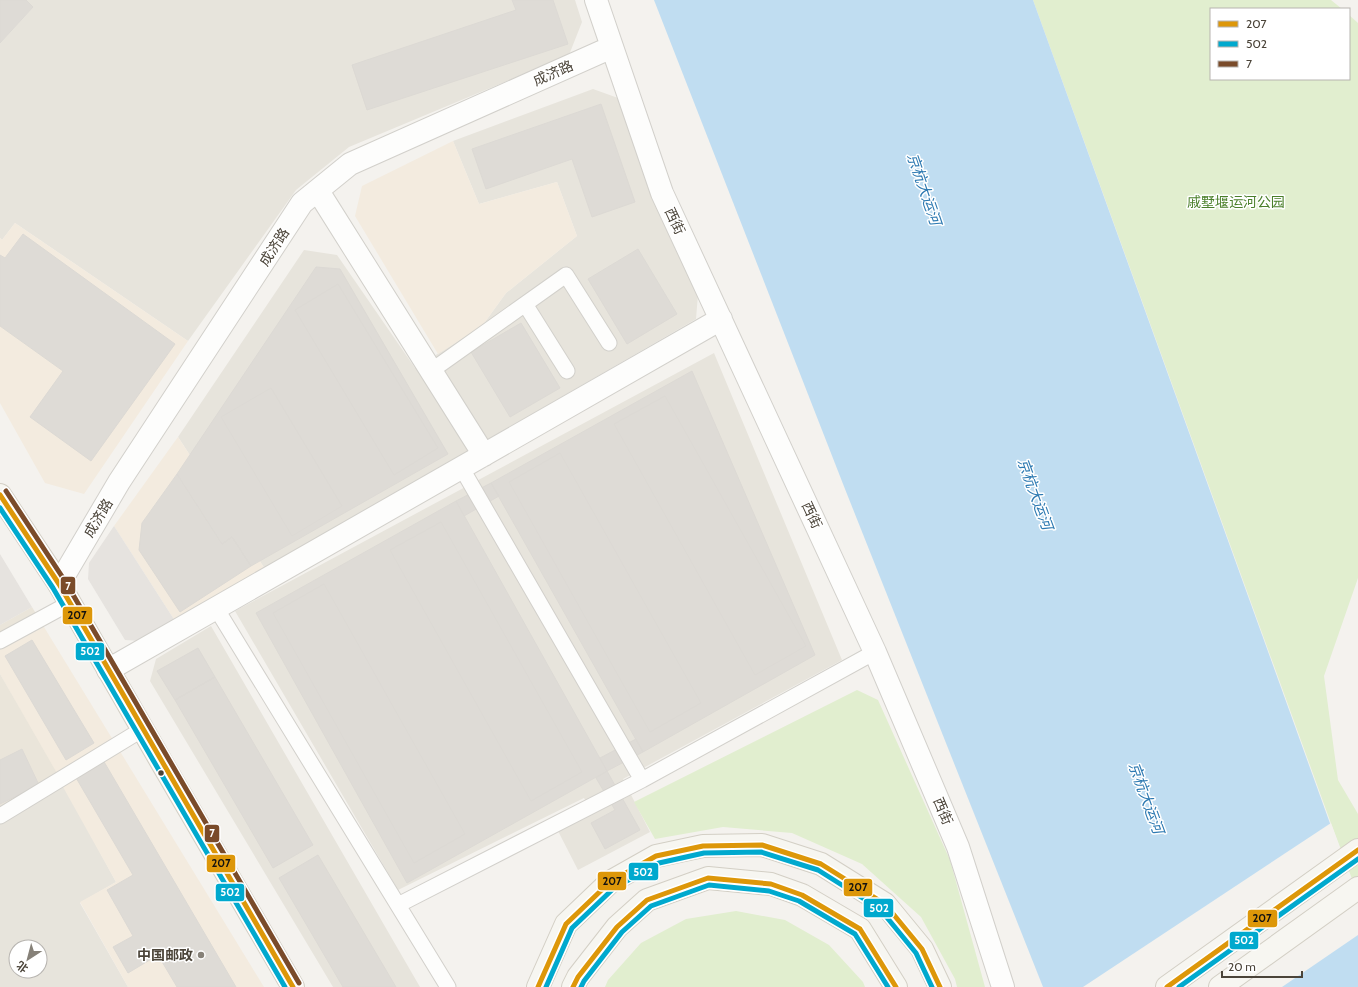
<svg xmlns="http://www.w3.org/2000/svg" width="1358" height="987" viewBox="0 0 1358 987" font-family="Cabin,'Noto Sans SC',sans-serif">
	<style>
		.residential { fill: #e7e4dc; fill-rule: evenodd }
		.commercial { fill: #f3ebdf }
		.education { fill: #eae5da }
		.green { fill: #e1eecf }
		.parking { fill: #e6e3df }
		.water { fill: #c0ddf1 }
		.pier { fill: #f4f2ee }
		.building { fill: #dedbd6; stroke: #dcd9d4 }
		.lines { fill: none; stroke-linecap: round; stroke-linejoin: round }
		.service-casing { stroke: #d2d0cb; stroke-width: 17 }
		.minor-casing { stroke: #d2d0cb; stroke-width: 24 }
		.secondary-casing { stroke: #d3cfc5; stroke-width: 24 }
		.service { stroke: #fdfdfc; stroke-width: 15 }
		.minor { stroke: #fdfdfc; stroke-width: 22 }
		.secondary { stroke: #f7f6f1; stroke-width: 22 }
		.bus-1-casing { stroke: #fff; stroke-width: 8 }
		.bus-2-casing { stroke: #fff; stroke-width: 8 }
		.bus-3-casing { stroke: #fff; stroke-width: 8 }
		.bus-1 { stroke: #dd9709; stroke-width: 5 }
		.bus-2 { stroke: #00a9ce; stroke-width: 5 }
		.bus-3 { stroke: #7a4b2a; stroke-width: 5 }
		.bus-dot { fill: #4b4439; stroke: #fff; stroke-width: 1.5 }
		.poi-dot { fill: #868178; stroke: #fff; stroke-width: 1.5 }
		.labels { text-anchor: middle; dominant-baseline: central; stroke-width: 3; stroke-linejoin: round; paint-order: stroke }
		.street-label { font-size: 14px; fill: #4b4439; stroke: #fff }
		.park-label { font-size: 14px; fill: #4a7f2a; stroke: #fff }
		.poi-label { font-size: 14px; font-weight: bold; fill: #4b4439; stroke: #fff; text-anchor: end }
		.water-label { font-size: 15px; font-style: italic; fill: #2e7ab2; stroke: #fff }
		.line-badge { stroke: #fff; stroke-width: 1.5 }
		.badge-label { font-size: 11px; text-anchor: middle; font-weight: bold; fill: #fff }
		.pale-badge-label { font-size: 11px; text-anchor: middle; font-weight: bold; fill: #111 }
	</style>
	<rect width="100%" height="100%" fill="#f4f2ee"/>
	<path class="residential" d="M26,0H575L582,22L569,55L349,147L296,190L188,341L15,223L2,240L0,238V43L33,7Z
		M593,89L618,98L698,294L696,319L265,569L178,437L304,250L337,255L415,368L482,326L506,293L577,236L557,182L479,204L453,141Z
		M714,353L842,660L623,779L650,832L578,870L558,831L593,813L584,798L398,890L235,611Z
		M211,626L420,987H333L150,681L156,659Z
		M58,775L116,882L80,903L128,987H0V807ZM16,947H40V971H16Z"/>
	<path class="commercial" d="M453,141L479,204L557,182L577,236L506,293L482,326L438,354L355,216L362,186Z
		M15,223L188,341L84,494L45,483L0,403V238L2,240Z
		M178,437L265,569L175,621L114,526Z
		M44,627L264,987H128L80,902L116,882L0,674V650Z"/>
	<path class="education" d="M32,607L44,627L0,650V625Z
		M0,674L58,775L0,807Z"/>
	<path class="green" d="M1033,0H1331L1342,9H1211V79H1349V15L1358,23V578L1324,676L1338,780L1358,814V898Z
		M857,690L878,700L950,860L985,987H957L955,979L921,917L862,864L792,833L723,827L655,839L634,802Z
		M736,911L785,920L829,945L863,982L865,987H605L608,980L641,943L686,919Z"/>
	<path class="parking" d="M114,526L175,621L140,641L125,640L88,579L89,563Z
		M0,554L32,607L0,625Z"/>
	<path class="water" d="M654,0H1033L1358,901V987H1043L845,489Z"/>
	<path class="pier" d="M1331,823L1358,895V935L1282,987H1083Z"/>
	<path class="building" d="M0,0H26L33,7L0,43Z
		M512,0H553L568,44L367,110L352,65L516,10Z
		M601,104L635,202L592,217L572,159L486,189L472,149Z
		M23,234L175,344L91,461L30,417L63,371L0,326V255L5,258Z
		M638,249L677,314L627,344L588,279Z
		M316,267L340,269L448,454L251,566L232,537L222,544L177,474Z
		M338,284L438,448L394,475L295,310Z
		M521,323L560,388L510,417L471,352Z
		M692,371L815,655L643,752L491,483Z
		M271,388L342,506L292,536L221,417Z
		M665,396L806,646L755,675L614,424Z
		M560,453L701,703L650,732L509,482Z
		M177,474L222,544L232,537L251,566L180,612L139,550L142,523Z
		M491,483L499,496L464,516L456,501Z
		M456,501L607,771L407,883L256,613Z
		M441,522L582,772L531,801L390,550Z
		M324,584L465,834L414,863L273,613Z
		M32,640L94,743L66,760L5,656Z
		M198,648L215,677L175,700L157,671Z
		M215,677L313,845L273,868L175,700Z
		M636,739L643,752L607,771L600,758Z
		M22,749L39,785L0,804V760Z
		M103,760L236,987H177L158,955L128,973L113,947L133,936L107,890L133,875L75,776Z
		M607,771L640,830L605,849L591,823L615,810L596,778Z
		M318,855L396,987H343L279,878Z"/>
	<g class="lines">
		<defs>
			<path id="service" d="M525,304L567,371
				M431,371L566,275L609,343
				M461,467L642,780
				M216,608L448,987
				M0,641L70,603
				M0,816L143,729
				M398,905L642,780L875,652"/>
			<path id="minor" d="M596,0L662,193L875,652L958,847L1003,987
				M318,191L484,455
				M59,584L119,482L302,203L350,164L612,47
				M108,670L721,319"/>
			<path id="secondary" d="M0,495L59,584L162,763L293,987
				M538,987L566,924L610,882L656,856L703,846L762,845L821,864L885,904L922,949L940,987
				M573,987L578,977L617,927L647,900L708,878L771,884L802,895L860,929L896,987
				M1167,987L1358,850
				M1220,987L1358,888"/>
		</defs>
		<use href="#service" class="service-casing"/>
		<use href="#minor" class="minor-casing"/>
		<use href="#secondary" class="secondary-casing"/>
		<use href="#service" class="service"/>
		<use href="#minor" class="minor"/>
		<use href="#secondary" class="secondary"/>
		<defs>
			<path id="bus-1" d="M0,495L59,584L293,987
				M538,987L566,924L610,882L656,856L703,846L762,845L821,864L885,904L922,949L940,987
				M573,987L578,977L617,927L647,900L708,878L771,884L802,895L860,929L896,987
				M1167,987L1358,850"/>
			<path id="bus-2" d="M0,508L53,588L285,987
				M546,987L572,928L614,888L659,863L704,853L761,852L818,870L880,909L916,953L932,987
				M581,987L584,981L622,932L651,906L709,885L769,891L799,901L855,934L888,987
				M1179,987L1358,859"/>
			<path id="bus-3" d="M6,491L65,581L299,983"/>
		</defs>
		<use href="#bus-1" class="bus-1-casing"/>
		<use href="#bus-2" class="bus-2-casing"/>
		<use href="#bus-3" class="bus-3-casing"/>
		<use href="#bus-1" class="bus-1"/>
		<use href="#bus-2" class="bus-2"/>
		<use href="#bus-3" class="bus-3"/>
	</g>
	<circle class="bus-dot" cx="161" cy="773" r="3.5"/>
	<circle class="poi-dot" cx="201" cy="955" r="4"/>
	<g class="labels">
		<g class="street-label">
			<text transform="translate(553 73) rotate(-24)">成济路</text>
			<text transform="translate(675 221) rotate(65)">西街</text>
			<text transform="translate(274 247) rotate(-57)">成济路</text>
			<text transform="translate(812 515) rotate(65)">西街</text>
			<text transform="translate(98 518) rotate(-59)">成济路</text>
			<text transform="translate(943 811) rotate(67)">西街</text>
		</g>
		<g class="park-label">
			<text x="1236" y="202">戚墅堰运河公园</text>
		</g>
		<g class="poi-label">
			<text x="193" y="955">中国邮政</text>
		</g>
		<g class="water-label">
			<text transform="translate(924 189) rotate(71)">京杭大运河</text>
			<text transform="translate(1035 494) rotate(70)">京杭大运河</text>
			<text transform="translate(1146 798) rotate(70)">京杭大运河</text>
		</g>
	</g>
	<g class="line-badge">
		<rect x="60" y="576" width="16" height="19" rx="4" fill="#7a4b2a"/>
		<rect x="62" y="606" width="31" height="19" rx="4" fill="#dd9709"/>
		<rect x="75" y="642" width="30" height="19" rx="4" fill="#00a9ce"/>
		<rect x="204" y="824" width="16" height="19" rx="4" fill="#7a4b2a"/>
		<rect x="206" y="854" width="30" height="19" rx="4" fill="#dd9709"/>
		<rect x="628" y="862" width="31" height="19" rx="4" fill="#00a9ce"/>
		<rect x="597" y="871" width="30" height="20" rx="4" fill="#dd9709"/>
		<rect x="843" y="878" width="30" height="19" rx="4" fill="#dd9709"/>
		<rect x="215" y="883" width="30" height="19" rx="4" fill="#00a9ce"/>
		<rect x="863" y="898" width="31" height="20" rx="4" fill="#00a9ce"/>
		<rect x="1247" y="909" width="31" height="19" rx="4" fill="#dd9709"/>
		<rect x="1229" y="931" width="30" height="19" rx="4" fill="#00a9ce"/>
	</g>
	<g class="badge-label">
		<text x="68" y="590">7</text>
		<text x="90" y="655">502</text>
		<text x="212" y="837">7</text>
		<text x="643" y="876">502</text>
		<text x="230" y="896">502</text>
		<text x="879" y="912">502</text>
		<text x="1244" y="944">502</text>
	</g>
	<g class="pale-badge-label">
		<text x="77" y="619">207</text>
		<text x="221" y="867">207</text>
		<text x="612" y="885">207</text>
		<text x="858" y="891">207</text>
		<text x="1262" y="922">207</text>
	</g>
	<rect x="1210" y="8" width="140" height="72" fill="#ffffff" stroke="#b7b4b0"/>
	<rect x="1218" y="21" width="20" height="6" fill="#dd9709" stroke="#b7b4b0"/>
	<text x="1246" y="28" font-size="12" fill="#4b4439">207</text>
	<rect x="1218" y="41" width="20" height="6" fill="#00a9ce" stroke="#b7b4b0"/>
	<text x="1246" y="48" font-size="12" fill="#4b4439">502</text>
	<rect x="1218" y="61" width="20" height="6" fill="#7a4b2a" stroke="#b7b4b0"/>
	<text x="1246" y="68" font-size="12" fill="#4b4439">7</text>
	<g transform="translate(28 959) rotate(216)"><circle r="19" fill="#ffffff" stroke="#b7b4b0"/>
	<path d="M0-3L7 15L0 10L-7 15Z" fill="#868178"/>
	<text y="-6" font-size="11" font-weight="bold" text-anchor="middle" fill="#4b4439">北</text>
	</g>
	<path d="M1222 971v6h80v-6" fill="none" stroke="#4b4439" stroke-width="2"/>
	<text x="1228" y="971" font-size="12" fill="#4b4439" stroke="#ffffff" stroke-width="3" paint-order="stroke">20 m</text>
</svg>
